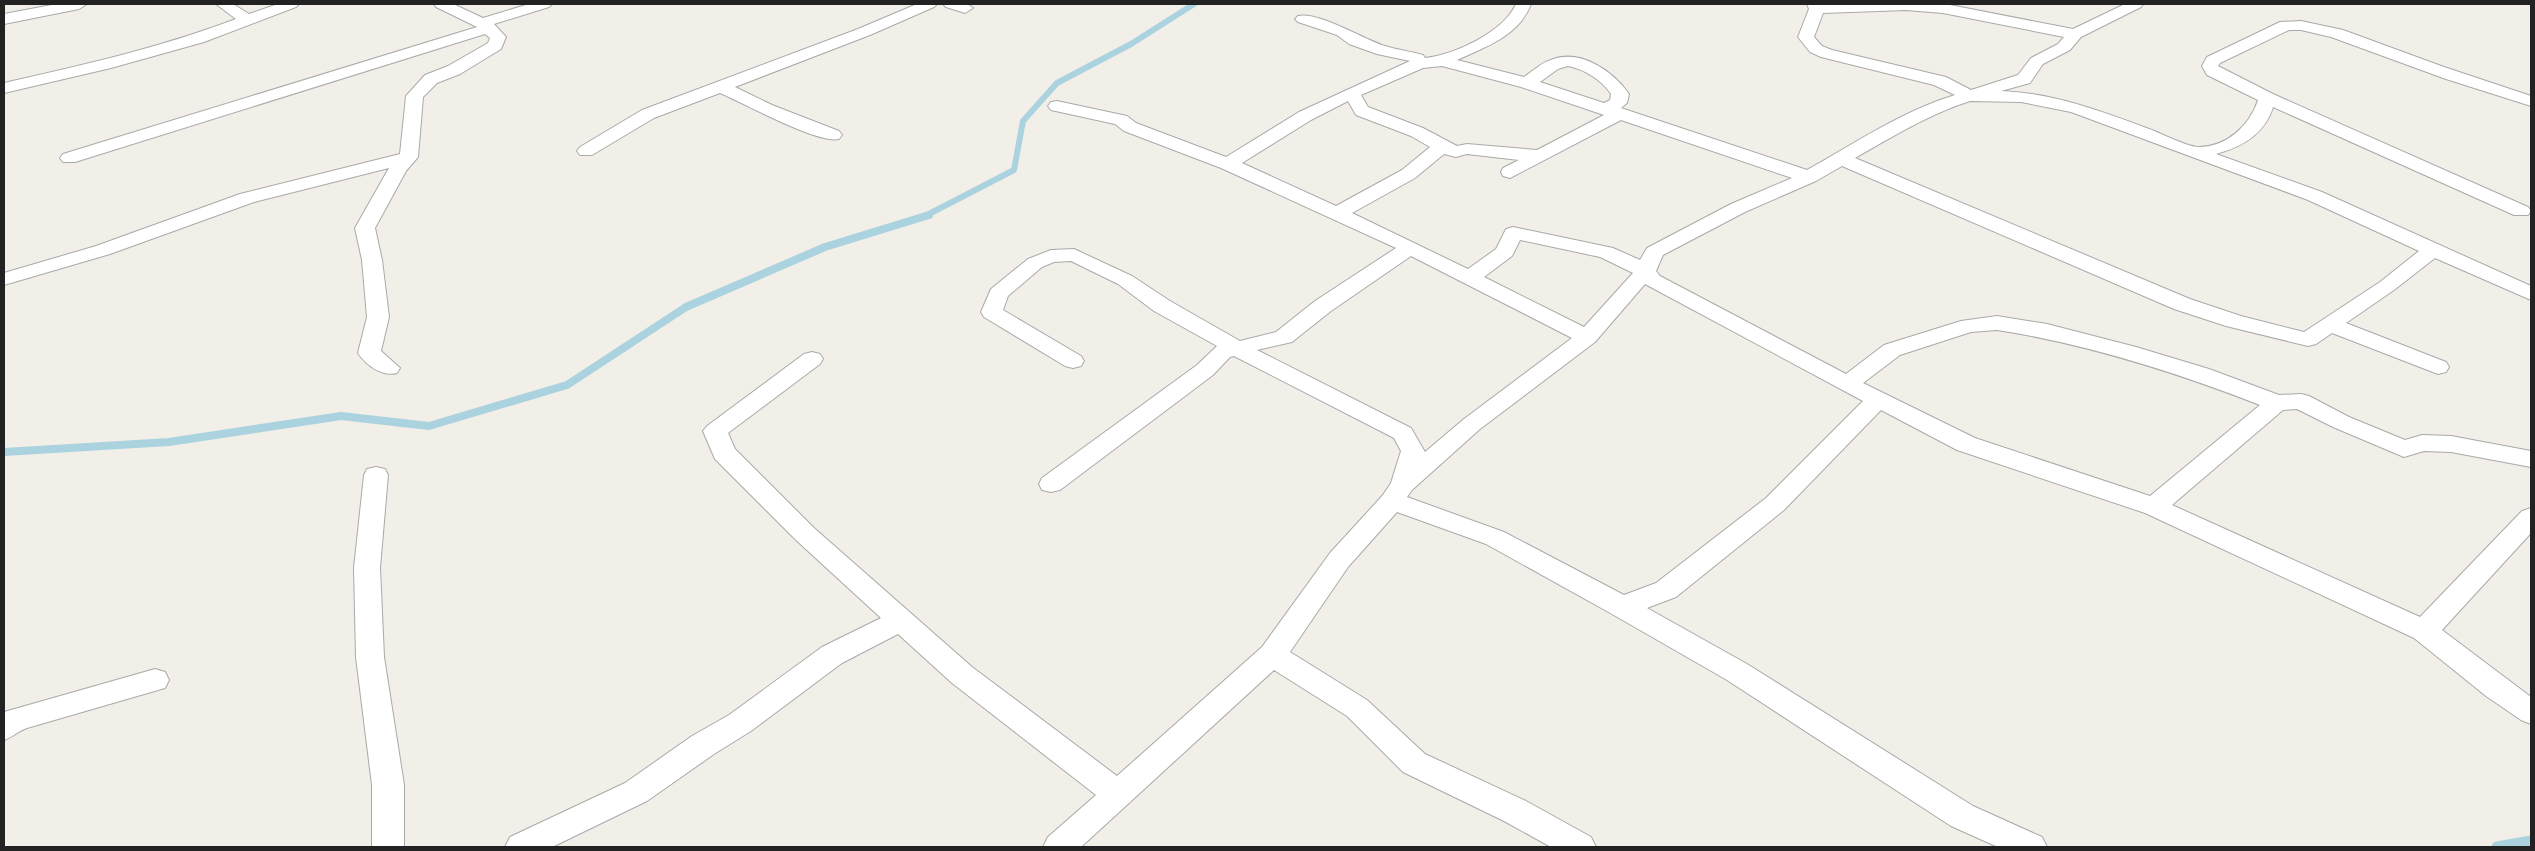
<svg xmlns="http://www.w3.org/2000/svg" width="2535" height="851" viewBox="0 0 2535 851" font-family="Cabin,sans-serif">
	<style>
		.lines { fill: none; stroke-linecap: round; stroke-linejoin: round }
		.stream-far2 { stroke: #aad3df; stroke-width: 6 }
		.stream-far1 { stroke: #aad3df; stroke-width: 8 }
		.stream { stroke: #aad3df; stroke-width: 11 }
		.street-casing { stroke: #a9a9a9; stroke-width: 2 }
		.street { fill: #fff; fill-rule: evenodd }
	</style>
	<rect width="100%" height="100%" fill="#f2efe9"/>
	<g class="lines">
		<path class="stream-far2" d="M925,216L1014,170L1023,121L1057,83L1131,44L1194,4"/>
		<path class="stream-far1" d="M4,452L169,442L341,416L429,426L567,385L686,307L825,247L929,215"/>
		<path class="stream" d="M2497,847L2531,841"/>
		<defs>
			<path id="street" d="M57,4H87L79,9L4,24V14Z
				M216,4H233L249,14L278,4H299L296,7L204,42L111,68L4,93V83C82,65 160,48 236,19Z
				M434,4H453L483,18L529,4H552L549,7L494,24L506,37L501,49L460,74L437,83L423,97L418,157L406,171L375,228L382,260L389,317L381,351L400,368L397,373C382,377 366,365 358,353L367,317L362,260L355,228L389,168L254,202L110,254L4,285V273L96,246L240,194L400,154L406,96L425,75L448,66L488,43L490,38L485,34L75,162H63L60,158L63,154L477,27L436,7Z
				M917,4H937L934,7L870,35L735,87L772,105L839,131L842,135L839,139C817,144 744,103 720,93L654,118L592,155H580L577,151L580,147L642,110L858,29Z
				M943,4H967L973,8L965,13L946,7Z
				M1516,4H1531C1519,36 1486,47 1457,60L1524,77C1533,71 1541,63 1551,60C1580,48 1613,71 1629,94L1627,103L1621,108L1807,170C1854,144 1902,111 1955,95L1934,85L1821,57L1810,52L1798,37L1809,9L1807,4H1945L2073,29L2125,4H2143L2141,7L2081,37L2070,50L2043,64L2030,83L2001,91C2053,93 2101,111 2149,129C2161,133 2187,147 2199,147C2227,147 2250,125 2258,100L2207,75L2202,66L2207,57L2280,22L2301,21L2343,30L2444,67L2531,96V106L2446,79L2331,37L2301,30H2289L2220,63L2218,66L2273,94L2528,207L2531,211L2528,215H2514L2273,107C2265,134 2242,147 2216,154L2322,192L2531,286V300L2435,258L2394,290L2346,323L2446,362L2449,367L2446,372L2438,374L2332,333L2316,344L2308,346L2226,326L2174,309L1842,166L1816,181L1745,212L1663,255L1656,271L1660,276L1846,374L1884,345L1961,321L1997,316L2047,324L2136,347L2209,369L2279,395L2301,394L2309,396L2349,417L2405,440L2422,435L2451,436L2531,451V467L2451,452L2424,451L2404,457L2333,427L2297,409L2283,410L2172,505L2420,617L2522,511L2531,508V533L2442,630L2531,697V724L2521,720L2486,696L2414,638L2145,513L1957,450L1881,410L1784,510L1676,597L1647,608L1747,664L1973,806L2042,837L2047,847H1998L1951,826L1727,680L1612,614L1486,544L1397,512L1348,567L1290,652L1367,700L1425,754L1526,801L1591,837L1596,847H1551L1504,821L1403,772L1347,716L1274,670L1081,847H1043L1048,837L1096,795L952,683L898,634L842,663L751,731L714,754L647,801L552,847H505L510,837L625,783L692,736L729,715L822,647L881,618L796,540L715,459L703,431L707,426L804,354L812,352L820,354L823,359L820,364L728,433L735,449L814,528L972,667L1117,776L1262,647L1330,553L1383,495L1391,483L1401,451L1394,438L1234,356L1230,357L1213,375L1060,490L1051,492L1042,490L1039,484L1042,478L1197,365L1217,346L1154,311L1118,284L1071,261L1054,262L1042,267L1008,296L1003,310L1081,356L1084,361L1081,366L1073,368L1065,366L984,317L981,312L991,289L1028,259L1051,250L1074,249L1132,276L1170,301L1240,341L1276,332L1315,301L1396,248L1221,168L1124,131L1115,124L1051,110L1048,106L1051,102L1057,101L1127,116L1136,123L1226,157L1299,112L1410,61L1377,54L1349,44L1337,35L1298,22L1295,19L1298,16C1318,11 1363,39 1385,46C1397,50 1410,51 1423,55L1425,58C1454,55 1504,32 1516,4ZM1906,10L1943,13L2064,37L2058,44L2031,58L2018,75L1971,90L1946,77L1832,50L1822,46L1814,37L1823,13ZM1442,66L1521,87L1604,115L1537,150L1467,144L1457,146L1423,128L1368,107L1361,95L1423,68ZM1568,66C1584,69 1602,80 1611,94L1610,100L1604,103L1540,82L1558,69ZM1348,101L1356,115L1411,136L1430,147L1402,170L1336,206L1242,163L1311,120ZM1970,101L2021,102L2071,112L2308,200L2419,251L2380,282L2304,332L2241,316L2190,299L1855,158C1892,137 1929,114 1970,101ZM1621,120L1792,178L1731,204L1647,248L1640,260L1613,248L1513,227L1506,229L1496,249L1468,269L1352,213L1415,178L1444,154L1456,157L1467,154L1519,160L1503,168L1501,172L1503,176L1510,178ZM1520,240L1600,257L1633,273L1584,327L1484,277L1512,256ZM1411,256L1572,338L1464,419L1425,452L1411,428L1257,350L1292,342L1331,311ZM1645,284L1863,401L1766,498L1656,583L1624,595L1504,532L1407,497L1412,490L1480,429L1595,342ZM1997,330C2088,344 2175,372 2260,405L2150,496L1975,438L1863,383L1900,355L1971,332Z
				M376,467L385,469L388,475L380,568L384,657L404,785V847H372V785L356,657L354,568L364,475L367,469Z
				M155,669L165,672L169,680L165,688L27,728C18,731 13,737 4,740V712Z"/>
		</defs>
		<use href="#street" class="street-casing"/>
		<use href="#street" class="street"/>
	</g>
	<rect width="2535" height="851" fill="none" stroke="#222222" stroke-width="10"/>
</svg>
